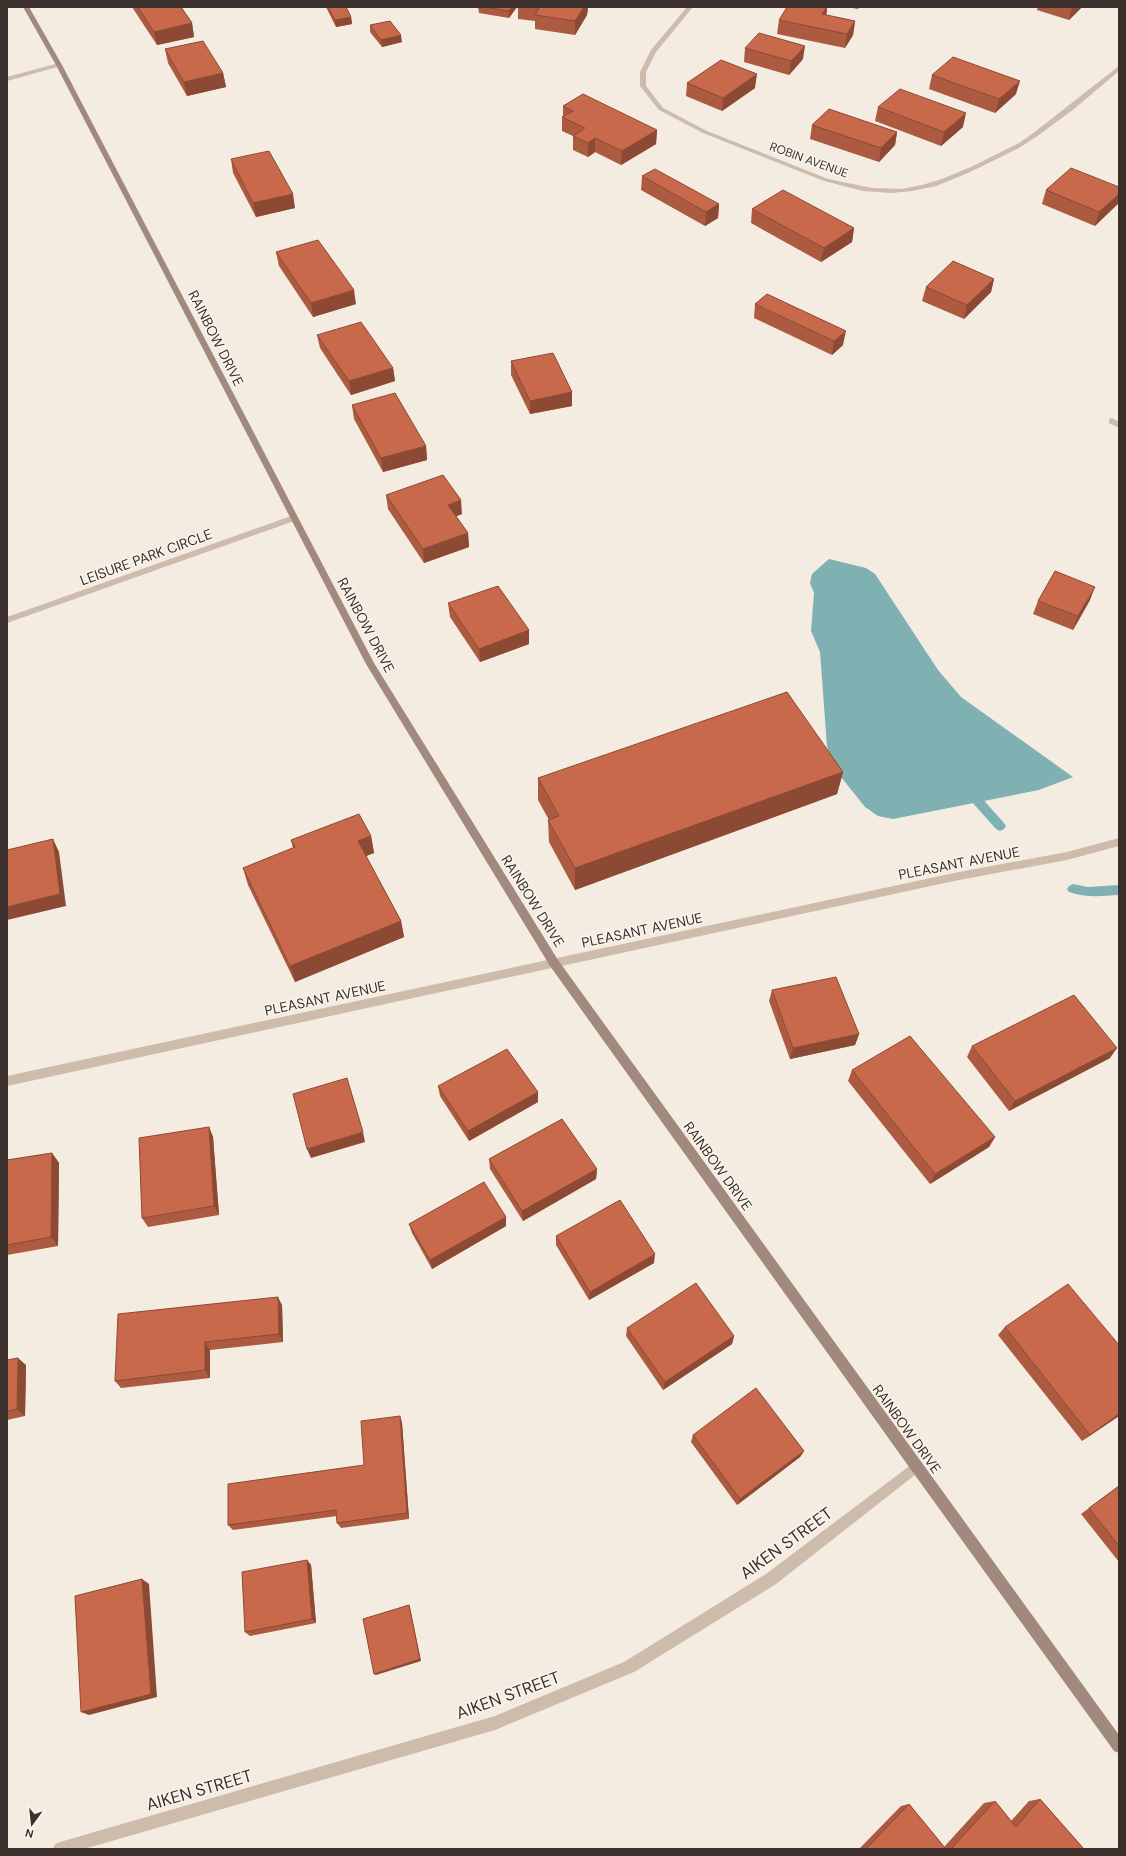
<svg xmlns="http://www.w3.org/2000/svg" width="1126" height="1856" viewBox="0 0 1126 1856" font-family="'DM Sans',sans-serif">
	<style>
		.water { fill: #7fb0b2 }
		.lines { fill: none; stroke-linecap: round; stroke-linejoin: round }
		.stream { fill: #7fb0b2; fill-rule: evenodd }
		.street { fill: #cdbbac; fill-rule: evenodd }
		.secondary { fill: #a18a7d; fill-rule: evenodd }
		.wall { fill: #ac5a40 }
		.shaded-wall { fill: #8c4a34 }
		.building { fill: #c8694b; stroke: #8c4a34 }
		.labels { text-anchor: middle; dominant-baseline: central; stroke-width: 3; stroke-linejoin: round; paint-order: stroke }
		.far-street-label { font-size: 12px; fill: #3b302b; stroke: #fbf5ee }
		.street-label { font-size: 14px; fill: #3b302b; stroke: #fbf5ee }
		.near-street-label { font-size: 17px; fill: #3b302b; stroke: #fbf5ee }
	</style>
	<rect width="100%" height="100%" fill="#f4ebe1"/>
	<path class="water" d="M829,559L866,568L875,574L938,670L961,697L1073,777L1039,790L893,819L878,816L865,807L833,767L827,746L820,652L811,631L814,593L810,583L812,574Z"/>
	<g class="lines">
		<path class="stream" d="M967,785L971,786L1004,823L1006,826L1004,829L1000,831L996,829L963,792L961,789L963,786Z
			M1073,884L1088,887L1119,885V895C1102,896 1086,898 1069,892L1067,889L1069,886Z"/>
		<path class="street" d="M687,7H693L656,52L646,72V86L663,108L707,131L828,179L872,188L901,189L922,185L942,179L973,166L1019,143L1032,134L1119,66V71L1074,109L1036,137L1019,148L968,173L936,186L912,191L891,193L863,191L824,181L703,133L659,110L640,86V72L651,50Z
			M59,63L62,65L61,66L7,81V77Z
			M1112,418L1119,422V428L1109,423V419Z
			M294,515L298,518L297,520L7,623V617Z
			M1119,838V846L1067,860L954,881L7,1086V1076L954,873L1067,852Z
			M916,1461L920,1463L922,1467L920,1471L776,1584L634,1672L495,1730L84,1849H53L55,1844L60,1842L495,1716L624,1662L766,1574Z"/>
		<path class="secondary" d="M23,7H29L62,65L374,663L558,960L1119,1735V1753L1114,1751L912,1471L550,966L366,664L56,65Z"/>
	</g>
	<path class="wall" d="M132,7H181L192,23L194,37L157,45Z
		M326,7H346L351,17L352,24L336,27Z
		M478,7H517L509,18L479,13Z
		M518,7H588L587,15L575,35L535,29V21L518,19Z
		M827,7L826,15L855,21L853,35L845,48L777,34L779,20Z
		M847,7H859L858,9Z
		M1038,7H1082L1069,20L1037,10Z
		M370,25L402,42L382,47L370,32Z
		M745,48L803,59L789,75L744,62Z
		M165,49L223,73L226,87L187,96L168,63Z
		M932,75L1016,94L995,113L929,89Z
		M687,83L755,88L722,111L686,96Z
		M563,106L657,130L656,144L621,165L595,152L588,157L573,150V136L562,131V117L563,116Z
		M878,107L963,127L941,146L875,121Z
		M812,125L897,132L895,145L879,162L810,139Z
		M231,159L295,208L256,217L233,173Z
		M642,176L719,204L718,218L705,226L641,190Z
		M1119,187L1095,226L1042,204L1046,190Z
		M752,209L854,228L852,242L821,262L751,223Z
		M276,252L356,304L313,317L279,266Z
		M994,279L991,292L964,319L922,301L926,287Z
		M755,304L843,345L832,355L754,318Z
		M317,335L393,368L395,381L351,395L320,348Z
		M511,361L572,392V406L530,414L511,375Z
		M352,405L426,446L427,460L383,472L354,419Z
		M386,495L462,514L456,516L468,533L469,547L424,563L388,509Z
		M1090,600L1073,630L1033,614L1038,601Z
		M448,603L529,630V644L480,662L450,617Z
		M843,772L837,794L575,890L549,842L548,820H549L538,800V778Z
		M371,836L374,853L366,856L401,921L404,937L295,982L248,885L243,868L293,848L291,840Z
		M772,990L859,1034L855,1045L790,1059L769,1001Z
		M972,1046L1110,1058L1009,1111L967,1057Z
		M852,1070L995,1137L989,1147L930,1184L848,1081Z
		M438,1086L538,1102L469,1141L440,1096Z
		M209,1127L213,1137L219,1215L148,1227L142,1218Z
		M52,1153L59,1163L58,1246L7,1255V1160Z
		M489,1159L597,1169L596,1179L523,1221L490,1169Z
		M506,1217V1226L432,1269L412,1233L409,1224Z
		M556,1236L654,1263L589,1300L556,1245Z
		M282,1305L283,1342L210,1350V1378L121,1388L115,1381Z
		M1005,1327L1119,1416L1082,1441L998,1335Z
		M627,1328L734,1336L732,1344L663,1390L626,1336Z
		M7,1360L26,1365L25,1416L7,1420Z
		M400,1416L402,1423L409,1519L341,1528L337,1523V1516L233,1530L228,1525L364,1465Z
		M693,1435L804,1451L800,1457L737,1505L691,1442Z
		M1119,1486V1562L1081,1514Z
		M307,1560L311,1565L316,1623L250,1636L245,1632Z
		M1040,1799L1084,1849H859L901,1806L909,1804L944,1847L984,1803L995,1801L1011,1821L1029,1801Z"/>
	<path class="shaded-wall" d="M512,7H517L509,18V11Z
		M584,7H588L587,15L575,35V21Z
		M827,7L826,20L822,14Z
		M1072,7H1082L1069,20Z
		M351,17L352,24L336,27L335,20Z
		M855,21L853,35L845,48L847,34Z
		M192,23L194,37L157,45L154,32Z
		M401,35L402,42L382,47L381,40Z
		M805,46L803,59L789,75L791,61Z
		M223,73L226,87L187,96L184,82Z
		M757,74L755,88L722,111L723,98Z
		M1020,81L1016,94L995,113L999,99Z
		M966,113L963,127L941,146L944,132Z
		M657,130L656,144L621,165L622,151Z
		M897,132L895,145L879,162L881,148Z
		M595,138V152L588,157V143Z
		M293,194L295,208L256,217L253,203Z
		M1119,194V203L1095,226L1099,212Z
		M719,204L718,218L705,226L706,212Z
		M854,228L852,242L821,262L824,248Z
		M994,279L991,292L964,319L967,305Z
		M354,290L356,304L313,317L311,303Z
		M846,331L843,345L832,355L834,341Z
		M393,368L395,381L351,395L349,381Z
		M572,392V406L530,414V401Z
		M426,446L427,460L383,472L381,458Z
		M461,500L462,514L449,519L448,505Z
		M468,533L469,547L424,563L423,549Z
		M1095,587L1090,600L1073,630L1078,616Z
		M529,630V644L480,662L479,649Z
		M843,772L837,794L575,890V868Z
		M371,836L374,853L361,858L358,841Z
		M53,839L59,852L66,906L7,920V907Z
		M401,921L404,937L295,982L290,966Z
		M859,1034L855,1045L790,1059L793,1048Z
		M1117,1048L1110,1058L1009,1111L1015,1101Z
		M538,1092V1102L469,1141L468,1131Z
		M209,1127L213,1137L219,1215L214,1206Z
		M363,1132L365,1142L311,1158L307,1149Z
		M995,1137L989,1147L930,1184L935,1174Z
		M52,1153L59,1163L58,1246L51,1237Z
		M597,1169L596,1179L523,1221L522,1211Z
		M506,1217V1226L432,1269L430,1260Z
		M655,1254L654,1263L589,1300L590,1292Z
		M278,1297L282,1305L283,1342L279,1334Z
		M734,1336L732,1344L663,1390L665,1382Z
		M205,1342L210,1350V1378L205,1370Z
		M18,1358L26,1365L25,1416L17,1409Z
		M1119,1414V1416L1082,1441L1090,1435Z
		M400,1416L402,1423L409,1519L407,1513Z
		M804,1451L800,1457L737,1505L740,1499Z
		M307,1560L311,1565L316,1623L312,1619Z
		M142,1579L149,1584L157,1697L89,1715L81,1712Z
		M409,1605L410,1608L421,1661L376,1675L374,1674Z"/>
	<path class="building" d="M138,7H181L192,23L154,32Z
		M328,7H346L351,17L335,20Z
		M484,7H512L509,11Z
		M530,7H584L575,21L535,15L539,8Z
		M787,7H827L822,14L855,21L847,34L779,20Z
		M390,21L401,35L381,40L370,25Z
		M759,33L805,46L791,61L745,48Z
		M203,41L223,73L184,82L165,49Z
		M953,57L1020,81L999,99L932,75Z
		M721,60L757,74L723,98L687,83Z
		M900,89L966,113L944,132L878,107Z
		M583,94L657,130L622,151L595,138L588,143L573,136L585,128L562,117L573,111L563,106Z
		M829,109L897,132L881,148L812,125Z
		M269,151L293,194L253,203L231,159Z
		M1071,168L1119,187V194L1099,212L1046,190Z
		M655,169L719,204L706,212L642,176Z
		M783,190L854,228L824,248L752,209Z
		M318,240L354,290L311,303L276,252Z
		M953,261L994,279L967,305L926,287Z
		M767,294L846,331L834,341L755,304Z
		M361,322L393,368L349,381L317,335Z
		M553,353L572,392L530,401L511,361Z
		M395,393L426,446L381,458L352,405Z
		M443,475L461,500L448,505L468,533L423,549L386,495Z
		M1055,571L1095,587L1078,616L1038,601Z
		M498,586L529,630L479,649L448,603Z
		M787,692L843,772L575,868L548,820L559,816L538,778Z
		M359,814L371,836L358,841L401,921L290,966L243,868L295,847L291,840Z
		M53,839L60,894L7,907V850Z
		M836,977L859,1034L793,1048L772,990Z
		M1074,995L1117,1048L1015,1101L972,1046Z
		M910,1036L995,1137L935,1174L852,1070Z
		M507,1049L538,1092L468,1131L438,1086Z
		M347,1078L363,1132L307,1149L293,1094Z
		M562,1119L597,1169L522,1211L489,1159Z
		M209,1127L214,1206L142,1218L139,1138Z
		M52,1153L51,1237L7,1245V1160Z
		M484,1182L506,1217L430,1260L409,1224Z
		M620,1200L655,1254L590,1292L556,1236Z
		M696,1283L734,1336L665,1382L627,1328Z
		M1068,1284L1119,1345V1414L1090,1435L1005,1327Z
		M278,1297L279,1334L205,1342V1370L115,1381L118,1314Z
		M18,1358L17,1409L7,1411V1360Z
		M756,1388L804,1451L740,1499L693,1435Z
		M400,1416L407,1513L337,1523L336,1510L228,1525V1484L364,1465L361,1421Z
		M1119,1486V1546L1089,1508Z
		M307,1560L312,1619L245,1632L242,1572Z
		M142,1579L151,1694L81,1712L75,1596Z
		M409,1605L420,1659L374,1674L363,1619Z
		M1040,1799L1084,1849H951L995,1801L1016,1827Z
		M909,1804L946,1849H866Z"/>
	<g class="labels">
		<g class="far-street-label">
			<text transform="translate(809 160) rotate(20)">ROBIN AVENUE</text>
		</g>
		<g class="street-label">
			<text transform="translate(216 338) rotate(63)">RAINBOW DRIVE</text>
			<text transform="translate(146 557) rotate(-20)">LEISURE PARK CIRCLE</text>
			<text transform="translate(366 625) rotate(62)">RAINBOW DRIVE</text>
			<text transform="translate(959 863) rotate(-11)">PLEASANT AVENUE</text>
			<text transform="translate(533 901) rotate(58)">RAINBOW DRIVE</text>
			<text transform="translate(642 930) rotate(-12)">PLEASANT AVENUE</text>
			<text transform="translate(325 998) rotate(-12)">PLEASANT AVENUE</text>
			<text transform="translate(718 1166) rotate(54)">RAINBOW DRIVE</text>
			<text transform="translate(907 1429) rotate(54)">RAINBOW DRIVE</text>
		</g>
		<g class="near-street-label">
			<text transform="translate(786 1543) rotate(-36)">AIKEN STREET</text>
			<text transform="translate(508 1695) rotate(-20)">AIKEN STREET</text>
			<text transform="translate(199 1790) rotate(-16)">AIKEN STREET</text>
		</g>
	</g>
	<rect width="1126" height="1856" fill="none" stroke="#3b302b" stroke-width="16"/>
	<g transform="translate(32 1824) rotate(195)" stroke="#fbf5ee" stroke-width="3" paint-order="stroke">
	<path d="M0-3L7 15L0 10L-7 15Z" fill="#3b302b"/>
	<text y="-6" font-size="11" font-weight="bold" text-anchor="middle" fill="#3b302b">N</text>
	</g>
</svg>
